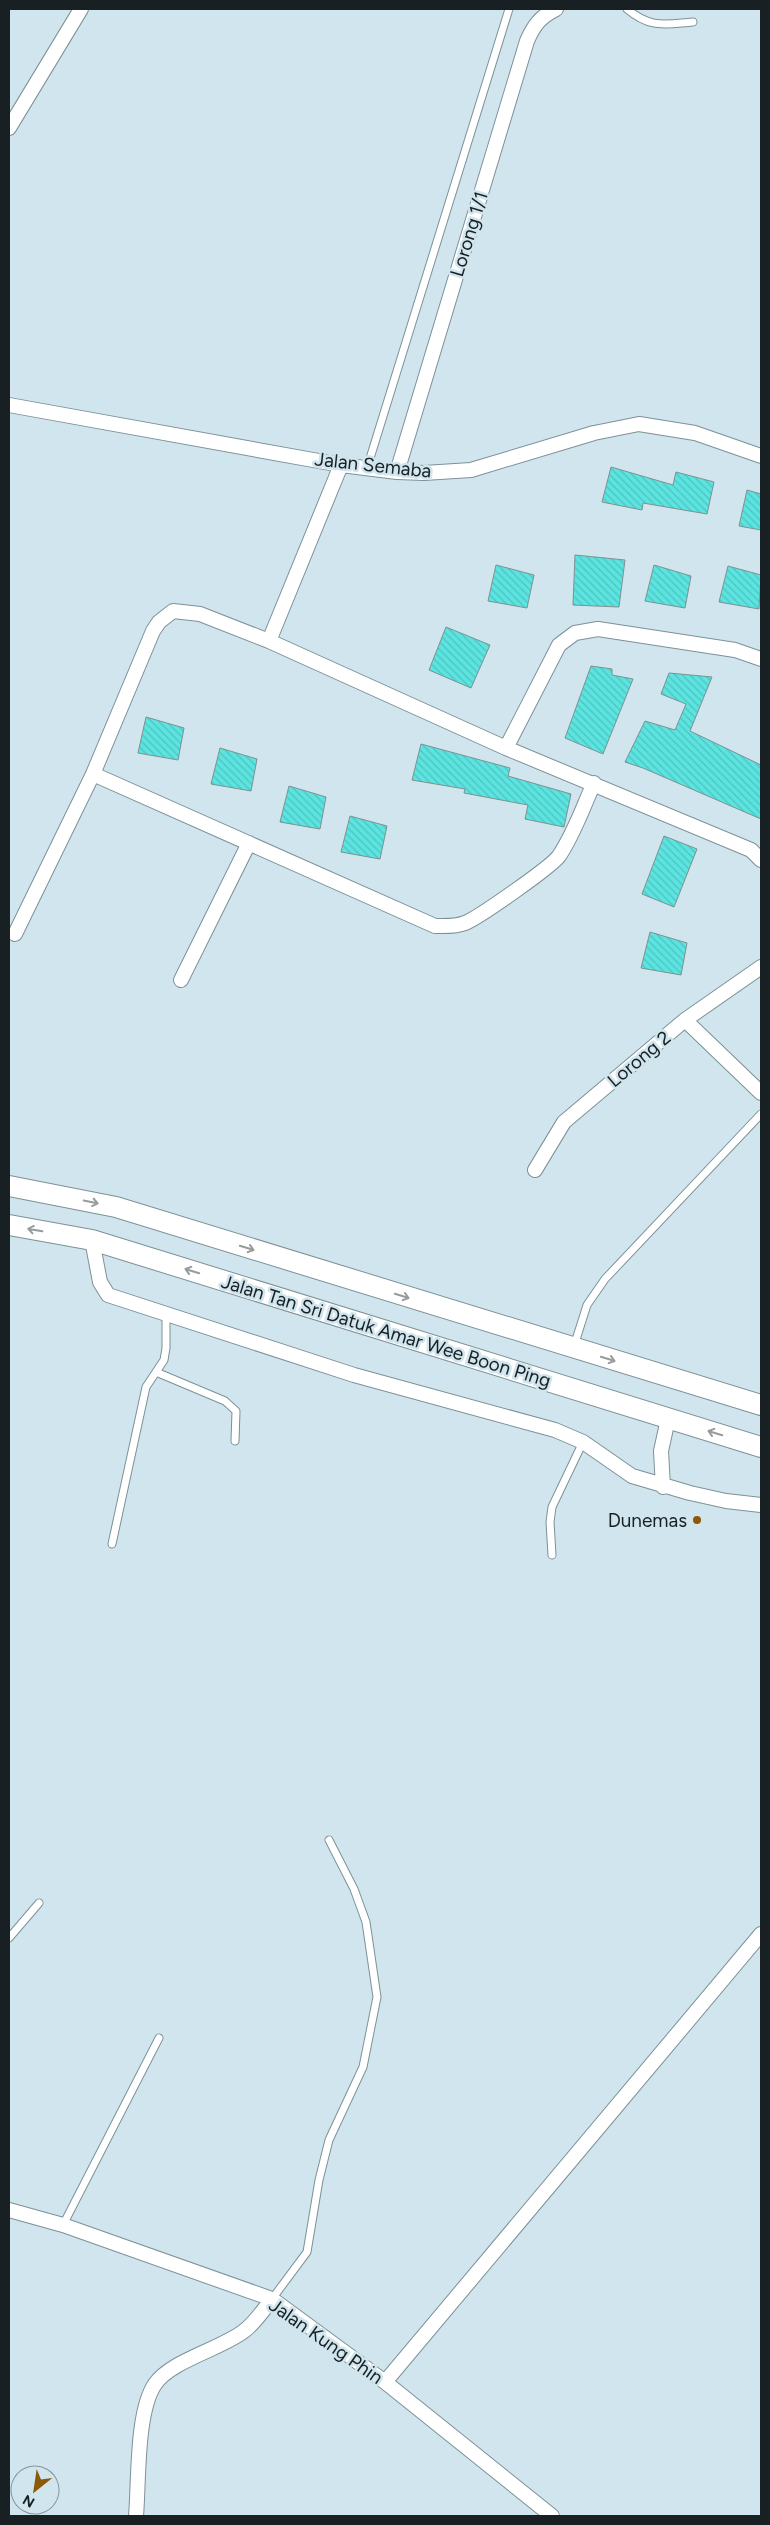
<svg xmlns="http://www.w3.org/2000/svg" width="770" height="2525" viewBox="0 0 770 2525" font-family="Figtree,sans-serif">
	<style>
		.building { fill: url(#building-back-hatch); stroke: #7c9291 }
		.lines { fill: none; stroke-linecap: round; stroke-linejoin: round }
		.service-casing { stroke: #7d9198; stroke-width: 9 }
		.minor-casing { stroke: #7d9198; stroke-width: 16 }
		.secondary-casing { stroke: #7d9198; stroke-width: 22 }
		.service { stroke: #fff; stroke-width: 7 }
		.minor { stroke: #fff; stroke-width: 14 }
		.secondary { stroke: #fff; stroke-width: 20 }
		.oneway { stroke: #989b9c }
		.poi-dot { fill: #8c5906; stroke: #d0e5ed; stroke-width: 2 }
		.labels { text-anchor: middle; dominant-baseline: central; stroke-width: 5; stroke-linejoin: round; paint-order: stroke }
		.street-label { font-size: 19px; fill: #192023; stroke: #d0e5ed }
		.poi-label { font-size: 19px; fill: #192023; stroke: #d0e5ed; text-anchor: end }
	</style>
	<defs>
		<pattern id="building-back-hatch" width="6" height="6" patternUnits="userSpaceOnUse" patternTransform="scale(1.25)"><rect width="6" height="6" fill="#5be4e0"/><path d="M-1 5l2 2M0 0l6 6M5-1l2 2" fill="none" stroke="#4fc3c0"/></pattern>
	</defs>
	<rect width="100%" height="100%" fill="#d0e5ed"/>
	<path class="building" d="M611,467L673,485L676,472L714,482L707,514L643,503L642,510L602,502Z
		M747,490L761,494V530L739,526Z
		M575,555L625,560L619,607L573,605Z
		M496,565L534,575L527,608L488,601Z
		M654,565L691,576L685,608L645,601Z
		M728,566L761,575L759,609L719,602Z
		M446,627L490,645L471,688L429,670Z
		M591,666L612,669V675L633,679L603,754L565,738Z
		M669,673L712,677L690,731L761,765V819L643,768L625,762L645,721L675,730L686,704L661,694Z
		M146,717L184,728L178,760L138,753Z
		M421,744L510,768L508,776L571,794L564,827L525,819L528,805L464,793L465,789L412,780Z
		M220,748L257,759L251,791L211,784Z
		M289,786L326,797L320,829L280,822Z
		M350,816L387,826L380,859L341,852Z
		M664,836L697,849L674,907L642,894Z
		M650,932L687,943L681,975L641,968Z"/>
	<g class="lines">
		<defs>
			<path id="service" d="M627,9C651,29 665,24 693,22
				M367,468L509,9
				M574,1346L587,1305L605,1279L761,1114
				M156,1372L225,1401L236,1411L235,1441
				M112,1544L146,1387L164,1360L166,1348V1315
				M552,1555L550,1522L552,1507L583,1442
				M9,1938L39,1903
				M63,2225L159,2038
				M272,2299L307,2252L319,2180L329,2140L363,2067L377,1997L366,1922L354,1889L329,1840"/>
			<path id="minor" d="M9,128L81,9
				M9,405L341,465L397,472L424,473L471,470L594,433L639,424L695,433L761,456
				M397,472L527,41C534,25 540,17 556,9
				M269,641L341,465
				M506,748L559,645L575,633L598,629L735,650L761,659
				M93,774L435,926C445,926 455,927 465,923C478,918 551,867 559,856C574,834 583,807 594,783
				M15,934L93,774L153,631L159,622L173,611L200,614L269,641L506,748L751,850L761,860
				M181,980L249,843
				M685,1020L761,1093
				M535,1170L564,1122L685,1020L761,967
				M92,1240L100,1282L108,1295L354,1375L555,1430L583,1442L632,1476L690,1493L726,1501L761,1505
				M663,1487L661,1451L668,1419
				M9,2210L63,2225L272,2299L385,2382L552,2516
				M385,2382L761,1934
				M136,2516C139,2482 136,2412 155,2384C172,2360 221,2349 244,2331C255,2323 264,2309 272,2299"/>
			<path id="secondary" d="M9,1186L116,1207L761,1405
				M9,1225L92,1240L761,1447"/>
		</defs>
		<use href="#service" class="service-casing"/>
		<use href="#minor" class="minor-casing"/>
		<use href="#secondary" class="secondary-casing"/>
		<use href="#service" class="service"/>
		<use href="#minor" class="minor"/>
		<use href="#secondary" class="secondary"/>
	</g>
	<defs><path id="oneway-shaft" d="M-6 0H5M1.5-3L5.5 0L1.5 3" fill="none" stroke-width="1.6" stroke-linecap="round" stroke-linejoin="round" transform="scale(1.25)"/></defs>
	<g class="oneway">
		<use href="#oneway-shaft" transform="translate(91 1202) rotate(12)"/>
		<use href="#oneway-shaft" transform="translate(35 1230) rotate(-170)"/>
		<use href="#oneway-shaft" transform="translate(247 1248) rotate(17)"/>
		<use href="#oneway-shaft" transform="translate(192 1271) rotate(-163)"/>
		<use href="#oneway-shaft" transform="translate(402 1296) rotate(17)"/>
		<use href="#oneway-shaft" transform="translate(608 1359) rotate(17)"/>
		<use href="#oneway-shaft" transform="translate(715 1433) rotate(-163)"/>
	</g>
	<circle class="poi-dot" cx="697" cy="1520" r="5"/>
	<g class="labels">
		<g class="street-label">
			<text transform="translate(469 234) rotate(-73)">Lorong 1/1</text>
			<text transform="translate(373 465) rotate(6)">Jalan Semaba</text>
			<text transform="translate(639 1059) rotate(-40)">Lorong 2</text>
			<text transform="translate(386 1331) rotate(17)">Jalan Tan Sri Datuk Amar Wee Boon Ping</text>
			<text transform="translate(326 2341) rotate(35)">Jalan Kung Phin</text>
		</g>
		<g class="poi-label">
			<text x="687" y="1520">Dunemas</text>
		</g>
	</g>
	<rect width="770" height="2525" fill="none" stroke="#192023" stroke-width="20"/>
	<g transform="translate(35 2490) rotate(210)"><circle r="24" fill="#d0e5ed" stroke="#87969c"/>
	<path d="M0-4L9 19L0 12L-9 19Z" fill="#8c5906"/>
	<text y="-8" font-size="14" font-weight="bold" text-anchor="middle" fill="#192023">N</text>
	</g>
</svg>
